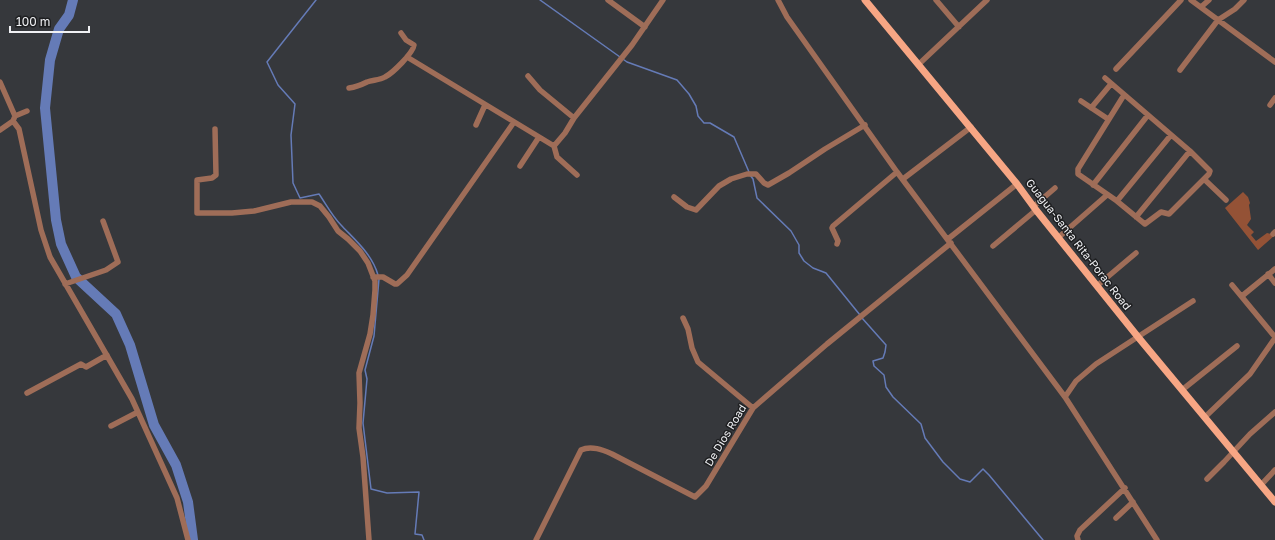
<svg xmlns="http://www.w3.org/2000/svg" width="1275" height="540" viewBox="0 0 1275 540" font-family="'Golos Text',sans-serif">
	<style>
		.forest { fill: #945236 }
		.lines { fill: none; stroke-linecap: round; stroke-linejoin: round }
		.stream { stroke: #657bb7; stroke-width: 1.5 }
		.river { stroke: #657bb7; stroke-width: 10 }
		.minor { stroke: #9f6d58; stroke-width: 5.5 }
		.major { stroke: #f7a684; stroke-width: 7 }
		.labels { text-anchor: middle; dominant-baseline: central; stroke-width: 3; stroke-linejoin: round; paint-order: stroke }
		.street-label { font-size: 11px; fill: #f0f1f4; stroke: #1e1f21 }
	</style>
	<rect width="100%" height="100%" fill="#36383c"/>
	<path class="forest" d="M1243,192L1248,197L1250,203L1249,205L1251,219L1247,225L1254,232L1251,235L1256,241L1267,233L1275,235L1258,250L1225,208Z"/>
	<g class="lines">
		<path class="stream" d="M316,0L267,62L278,85L295,104L291,135L293,183L300,198L319,194C326,204 332,216 341,225C355,240 372,254 378,275
			M540,0L627,62L677,80L689,94L696,106L698,116L704,123H710L734,137L749,172
			M750,175L753,179L757,198L791,231L799,245V253L804,261L813,268L826,273L860,315
			M379,279L374,336L365,370L367,379L363,423L371,489L387,493L419,492L415,534L422,535L424,540
			M862,318L886,345L885,352L883,358L873,361L874,366L884,375L886,387L893,397L921,424L925,438L943,462L960,479L970,482L983,469L989,475L1043,540"/>
		<path class="river" d="M73,0L69,15L59,29L50,60L45,108L56,220L61,244L76,277L116,314L130,345L154,425L176,465L188,502L193,540"/>
		<path class="minor" d="M608,0L645,27
			M778,0L787,17L897,172L1065,397L1157,540
			M936,0L959,27
			M1191,0L1275,62
			M1201,7L1209,0
			M407,57L554,146L565,133L574,118L632,45L663,0
			M919,64L987,0
			M1116,69L1181,0
			M1180,70L1218,20L1235,9L1244,0
			M528,76L540,90L574,118
			M1105,78L1190,151L1210,171L1209,174L1169,214L1161,212L1145,224L1117,201L1078,174V169L1124,95
			M0,82L15,116L13,121L19,129L41,230L50,257L132,399L177,498L188,540
			M349,88C356,87 361,85 367,82C373,80 380,80 385,77C393,73 413,53 414,45L406,40L401,33
			M1081,101L1108,119
			M1270,105L1275,98
			M1091,108L1111,84
			M15,116L27,111
			M476,125L485,105
			M215,129L216,175L212,178L197,180V213H232L254,211L291,202H312L320,206L329,217L338,231L348,239L360,251L368,263L375,281V290L373,315L370,334L359,373L360,403L359,428L363,457L369,540
			M0,130L13,121
			M554,146L557,157L577,175
			M520,166L539,137
			M903,179L971,127
			M1204,179L1226,200
			M1093,185L1148,115
			M674,197L687,207L696,210L719,186L731,179L747,174H756L764,183L768,185L789,173L825,149L865,125
			M1117,201L1171,135
			M1034,206L1055,188
			M1136,217L1190,151
			M1273,234L1275,232
			M1059,237L1107,195
			M948,239L1017,184
			M837,244L838,241L832,228L833,226L897,172
			M993,246L1036,210
			M1268,274L1275,283
			M373,277H383L395,284H397L407,275L514,122
			M65,284L106,270L118,262L103,221
			M1098,285L1136,253
			M1232,285L1275,337
			M1242,296L1275,269
			M683,318L688,329L692,348L698,362L753,408
			M1182,390L1237,346
			M27,393L81,364L86,367L107,355
			M1065,397L1076,381L1096,364L1193,301
			M1205,417L1250,374L1275,338
			M111,426L138,412
			M1207,479L1224,462L1250,434L1275,412
			M1261,485L1275,470
			M1116,518L1133,502
			M536,540L581,450C591,445 603,450 612,454L695,497L706,486L753,408L827,344L951,243
			M1078,540L1077,536L1080,530L1125,488"/>
		<path class="major" d="M865,0L1017,184L1036,210L1138,337L1275,502"/>
	</g>
	<g class="labels">
		<g class="street-label">
			<text transform="translate(1079 244) rotate(52)">Guagua-Santa Rita-Porac Road</text>
			<text transform="translate(725 435) rotate(-59)">De Dios Road</text>
		</g>
	</g>
	<path d="M10 26v6h79v-6" fill="none" stroke="#f0f1f4" stroke-width="2"/>
	<text x="16" y="26" font-size="12" fill="#f0f1f4" stroke="#1e1f21" stroke-width="3" paint-order="stroke">100 m</text>
</svg>
